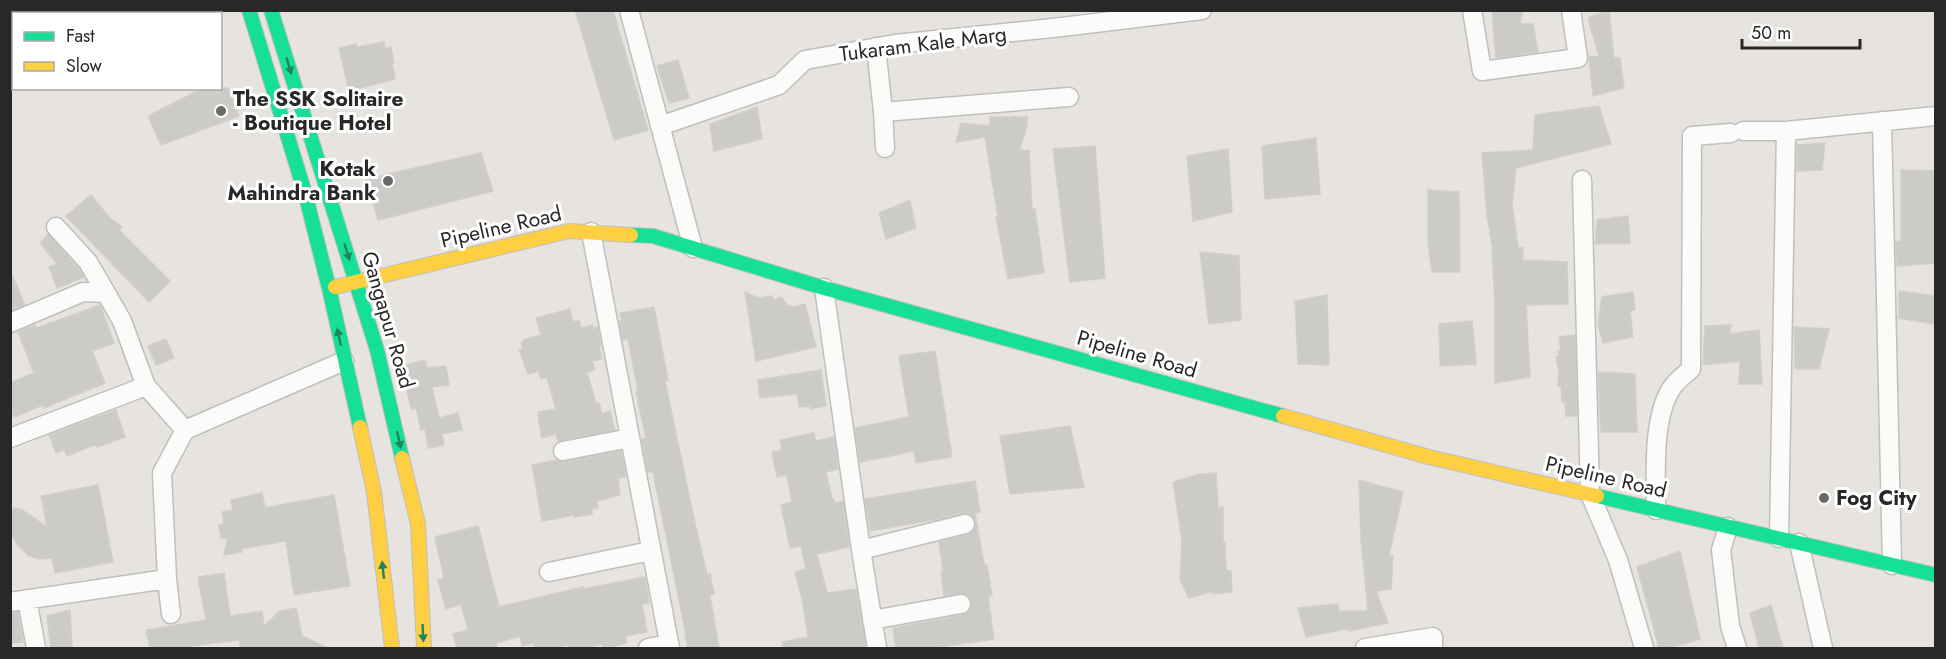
<svg xmlns="http://www.w3.org/2000/svg" width="1946" height="659" viewBox="0 0 1946 659" font-family="Jost,sans-serif">
	<style>
		.building { fill: #cdcbc7; stroke: #d2cfca; stroke-width: 1.5 }
		.lines { fill: none; stroke-linecap: round; stroke-linejoin: round }
		.street-casing { stroke: #c0bfc0; stroke-width: 21 }
		.fast-casing { stroke: #c0bfc0; stroke-width: 16 }
		.slow-casing { stroke: #c0bfc0; stroke-width: 16 }
		.street { stroke: #fbfbfa; stroke-width: 18 }
		.fast { stroke: #16e098; stroke-width: 14 }
		.slow { stroke: #ffcf43; stroke-width: 14 }
		.oneway { fill: #1f8460 }
		.poi-dot { fill: #6b6968; stroke: #fff; stroke-width: 2 }
		.labels { text-anchor: middle; dominant-baseline: central; stroke-width: 6; stroke-linejoin: round; paint-order: stroke }
		.street-label { font-size: 21px; fill: #282828; stroke: #fff }
		.poi-label { font-size: 21px; font-weight: bold; fill: #282828; stroke: #fff; text-anchor: start }
	</style>
	<rect width="100%" height="100%" fill="#e7e3de"/>
	<path class="building" d="M575,10H613L648,130L614,140Z
		M1492,10H1523L1520,24H1533L1538,52L1496,58Z
		M1609,10L1614,58H1620L1624,88L1593,96L1589,56L1599,57L1588,18Z
		M384,42L385,49L391,47L394,63H392L395,79L349,91L339,48L356,44L357,47Z
		M678,60L689,98L669,103L657,66Z
		M203,88H228L239,116L161,145L148,116Z
		M1599,106L1611,144L1516,168L1512,203L1518,248L1523,247V260L1567,262L1568,304L1526,305L1530,377L1495,383V303L1492,251H1493L1487,214L1482,153L1533,150L1535,115Z
		M757,107L762,139L714,151L710,124Z
		M990,117H1027V127L1019,150L1029,151L1032,210L1035,209L1044,273L1008,279L996,217H998L985,137L956,142L961,123L990,126Z
		M1316,138L1320,194L1265,199L1262,146Z
		M1825,143L1822,170L1797,171V145Z
		M1095,146L1105,278L1070,282L1053,149Z
		M1228,149L1232,212L1193,221L1187,156Z
		M481,153L493,191L378,220L366,179Z
		M1901,170L1935,171V263L1897,266L1896,242L1901,241Z
		M1428,190L1459,192L1460,272H1432L1428,242Z
		M91,195L110,218L122,227L119,230L170,281L149,302L66,216Z
		M910,200L916,228L886,239L879,213Z
		M1628,216L1630,243L1595,244L1597,220Z
		M48,234L79,269L84,277L57,288L49,267L57,264L40,243Z
		M1200,252L1239,256L1241,320L1209,324Z
		M10,270L25,305L10,311Z
		M1899,291L1935,296L1934,324L1899,318Z
		M745,292L758,298L772,296L773,300L781,297L787,305L794,307L805,304L816,347L756,361Z
		M1633,292L1635,310L1630,311L1633,337L1603,343L1598,325L1602,297Z
		M1327,295L1329,365L1298,364L1295,301Z
		M100,305L114,343L92,351L105,383L44,408L43,405L14,417L10,408V383L34,373L18,332L35,325L37,328Z
		M654,307L668,380L665,381L694,519L707,575L710,574L714,594L710,595L719,648H688L685,634H686L653,472H648L642,439L646,438L636,392L638,391L628,339L623,340L619,321H622L620,313Z
		M570,309L573,322L579,320L581,328L593,325V328L598,327L601,346L599,347L602,359L592,361L595,370L587,372L596,404L599,403L602,414L610,411L615,430L558,441L556,434L542,438L539,422L538,412L556,409L547,377L541,379L539,371L528,374L519,350L523,349L521,343L523,342V340L541,335L536,318Z
		M1472,321L1476,364L1440,366L1439,324Z
		M1731,325L1730,334L1759,330L1762,384H1739L1740,361L1703,365L1705,326Z
		M1794,327L1829,329L1819,369H1795Z
		M1575,335L1577,416H1566L1565,401L1562,402L1561,385L1558,386L1559,371L1556,357H1559L1558,351H1561L1559,337Z
		M166,339L174,358L156,365L148,346Z
		M935,351L952,457L916,463L914,451L860,462L855,428L909,417L899,356Z
		M425,360L427,368L446,366L449,385L432,387L439,418L458,413L462,430L442,434L444,445L428,448L425,429L421,430L416,408L411,409L404,376L409,375L406,365Z
		M821,370L826,406L810,409V406L799,407L797,394L760,398L758,380Z
		M1598,372L1635,374L1637,432H1601Z
		M116,410L125,437L97,447L96,444L67,456L64,449L56,453L49,435Z
		M1070,426L1084,487L1010,494L1000,436Z
		M814,433L816,441L834,437L838,469L826,472L832,499H834L835,503L843,501L849,547L817,554L827,593L856,589L866,648H783L782,642L808,637L803,603L795,572L806,569L801,546L790,548L781,505L792,502L787,475L777,477L772,452L782,450L780,440Z
		M621,451L626,477L618,478L620,495L597,501L598,508L592,509V514L574,517V515L542,521L532,465L556,460L565,462Z
		M1216,473L1218,508L1223,507V542H1225L1226,570L1231,571L1232,592L1213,594V591L1189,598L1180,579L1182,541L1173,482L1200,474Z
		M1359,480L1403,492L1389,556L1393,555L1391,589L1376,591L1388,623L1349,631L1350,628L1306,637L1298,608L1338,604L1339,611H1368L1361,540Z
		M975,481L980,512L975,513L984,565H987L992,596H988L994,639L933,648H896L893,628L963,615L971,608L972,601L965,594L944,596L941,571H943L939,542L968,535L976,528V522L973,516L963,513L934,520L870,531L865,499Z
		M98,485L113,562L55,573L52,558L38,559L28,555L18,545L11,534L10,529L11,513L14,508L21,509L47,527L41,496Z
		M262,493L265,508L334,495L350,586L294,595L286,541L241,549L242,552L224,555L227,539L221,538L219,525L224,524L222,512L233,510L231,500Z
		M478,526L499,607L583,587V589L645,577L649,603L642,604L647,632L625,636L627,643L606,648H603L602,644L582,648H569L568,645L552,648H535L534,643L522,646L520,636L496,643L497,648H457L453,634L468,630L461,604L446,609L438,580L444,578L435,537Z
		M1680,551L1700,639L1669,648H1659L1637,567Z
		M224,573L230,616L262,611L264,626L280,611L296,608L302,636L327,648H241L239,640L191,646V648H150L146,630L206,620L198,577Z
		M1771,605L1783,648H1759L1750,613Z
		M70,610L72,648H51L47,616Z
		M18,612L23,642L10,643V613Z"/>
	<g class="lines">
		<defs>
			<path id="street" d="M629,10L693,248
				M1472,10L1482,71L1578,58L1571,10
				M876,47L883,112L1069,97
				M883,112L885,148
				M1882,121L1892,565
				M660,126L779,85L805,60L895,44L1062,27L1202,10
				M1743,131H1786
				M1582,180L1590,494L1618,560L1644,648
				M56,227L88,262L106,293
				M591,232L670,648
				M824,288L861,550L877,648
				M10,323L83,292L106,293L122,321L146,386L185,430L344,361
				M10,438L146,386
				M563,451L630,438
				M1656,510C1656,474 1652,420 1671,389C1676,381 1684,375 1691,369L1692,136L1731,133
				M1728,527L1721,550L1730,626L1737,648
				M1779,538L1786,131L1936,116
				M1799,543L1823,648
				M861,550L965,524
				M549,572L650,551
				M27,599L36,648
				M10,602L167,579
				M171,614L167,579L162,473L185,430
				M872,620L961,604
				M648,648L669,644
				M1365,648L1433,637V648"/>
			<path id="fast" d="M249,10L305,193L329,288L360,427
				M271,10L377,350L402,458
				M631,235L653,236L824,288L1283,416
				M1597,496L1936,575"/>
			<path id="slow" d="M335,287L569,231L631,235
				M1283,416L1429,457L1597,496
				M360,427L374,492L392,648
				M402,458L418,524L424,648"/>
		</defs>
		<use href="#street" class="street-casing"/>
		<use href="#fast" class="fast-casing"/>
		<use href="#slow" class="slow-casing"/>
		<use href="#street" class="street"/>
		<use href="#fast" class="fast"/>
		<use href="#slow" class="slow"/>
	</g>
	<defs><path id="oneway-solid" d="M-6-.8H1V-3.2L6.5 0L1 3.2V.8H-6Z" transform="scale(1.5)"/></defs>
	<g class="oneway">
		<use href="#oneway-solid" transform="translate(289 66) rotate(73)"/>
		<use href="#oneway-solid" transform="translate(347 252) rotate(73)"/>
		<use href="#oneway-solid" transform="translate(339 337) rotate(-102)"/>
		<use href="#oneway-solid" transform="translate(399 440) rotate(77)"/>
		<use href="#oneway-solid" transform="translate(383 570) rotate(-96)"/>
		<use href="#oneway-solid" transform="translate(423 633) rotate(87)"/>
	</g>
	<g class="poi-dot">
		<circle cx="221" cy="111" r="6"/>
		<circle cx="388" cy="181" r="6"/>
		<circle cx="1824" cy="498" r="6"/>
	</g>
	<g class="labels">
		<g class="street-label">
			<text transform="translate(923 44) rotate(-7)">Tukaram Kale Marg</text>
			<text transform="translate(501 227) rotate(-13)">Pipeline Road</text>
			<text transform="translate(388 320) rotate(74)">Gangapur Road</text>
			<text transform="translate(1137 354) rotate(16)">Pipeline Road</text>
			<text transform="translate(1606 477) rotate(13)">Pipeline Road</text>
		</g>
		<g class="poi-label">
			<text x="233" y="99">The SSK Solitaire<tspan x="233" dy="24">- Boutique Hotel</tspan></text>
			<text x="376" y="169" text-anchor="end">Kotak<tspan x="376" dy="24">Mahindra Bank</tspan></text>
			<text x="1836" y="498">Fog City</text>
		</g>
	</g>
	<rect width="1946" height="659" fill="none" stroke="#282828" stroke-width="24"/>
	<rect x="12" y="12" width="210" height="78" fill="#ffffff" stroke="#a9a9a9" stroke-width="1.5"/>
	<rect x="24" y="32" width="30" height="9" fill="#16e098" stroke="#a9a9a9" stroke-width="1.5"/>
	<text x="66" y="42" font-size="18" fill="#282828">Fast</text>
	<rect x="24" y="62" width="30" height="9" fill="#ffcf43" stroke="#a9a9a9" stroke-width="1.5"/>
	<text x="66" y="72" font-size="18" fill="#282828">Slow</text>
	<path d="M1742 39v9h118v-9" fill="none" stroke="#282828" stroke-width="3"/>
	<text x="1751" y="39" font-size="18" fill="#282828" stroke="#ffffff" stroke-width="4.5" paint-order="stroke">50 m</text>
</svg>
